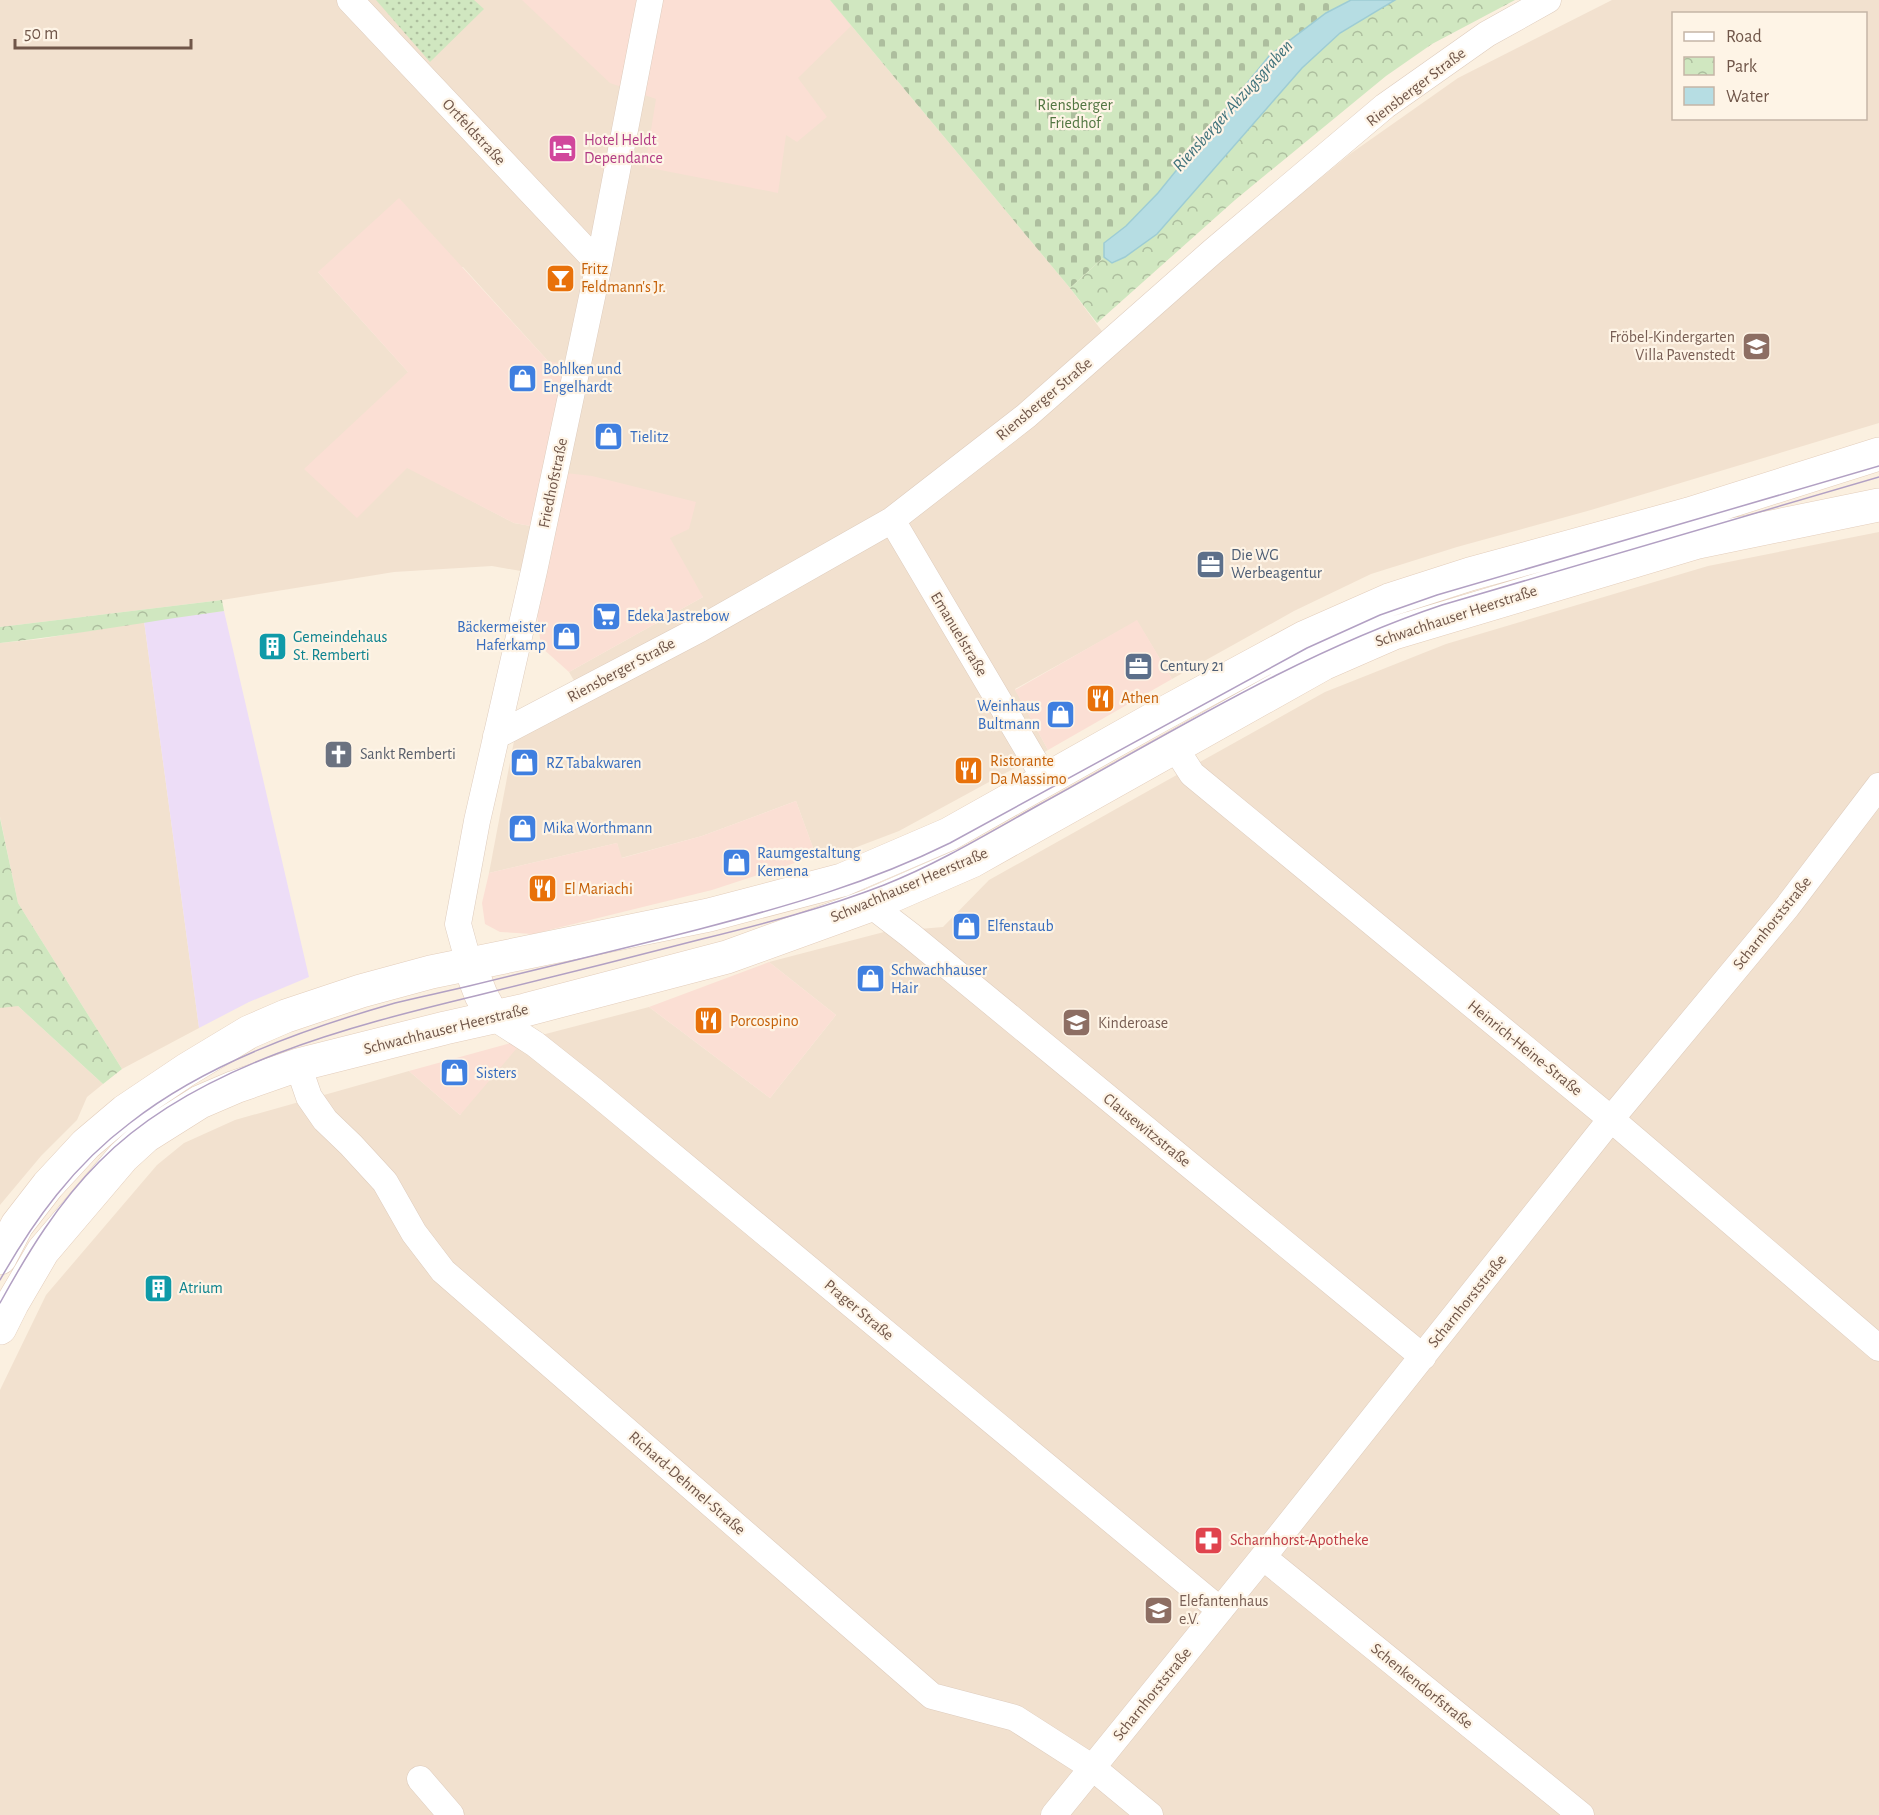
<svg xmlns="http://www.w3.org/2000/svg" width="1879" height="1815" viewBox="0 0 1879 1815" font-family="'Alegreya Sans',sans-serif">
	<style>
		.residential { fill: #f2e1cf; fill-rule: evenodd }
		.commercial { fill: #fbdfd4 }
		.education { fill: #edddf7 }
		.grass { fill: url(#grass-dots) }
		.cemetery { fill: url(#cemetery-stones) }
		.park { fill: url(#park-crowns) }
		.water { fill: #b6dde3; stroke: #9dccd4; stroke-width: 1.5 }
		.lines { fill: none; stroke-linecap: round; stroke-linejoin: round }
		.street-casing { stroke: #deccbd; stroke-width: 27 }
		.secondary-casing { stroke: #e3cdbb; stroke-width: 34 }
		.street { stroke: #fff; stroke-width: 26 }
		.secondary { stroke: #fff; stroke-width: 33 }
		.tram { stroke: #b2a0c3; stroke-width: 1.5 }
		.labels { text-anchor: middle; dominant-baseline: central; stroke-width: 4.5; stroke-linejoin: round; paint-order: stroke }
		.street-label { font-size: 16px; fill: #705649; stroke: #fef4e6 }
		.park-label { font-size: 16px; fill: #527642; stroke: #fef4e6 }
		.hotel-label { font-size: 16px; fill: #b23c85; stroke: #fef4e6; text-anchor: start }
		.food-label { font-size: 16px; fill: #c56008; stroke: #fef4e6; text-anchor: start }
		.education-label { font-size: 16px; fill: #785e54; stroke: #fef4e6; text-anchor: start }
		.shop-label { font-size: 16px; fill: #366cbe; stroke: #fef4e6; text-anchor: start }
		.service-label { font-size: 16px; fill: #4e5e75; stroke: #fef4e6; text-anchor: start }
		.culture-label { font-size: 16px; fill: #0d838f; stroke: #fef4e6; text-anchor: start }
		.worship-label { font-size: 16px; fill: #5b616d; stroke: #fef4e6; text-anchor: start }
		.health-label { font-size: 16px; fill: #be3a42; stroke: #fef4e6; text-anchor: start }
		.water-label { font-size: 18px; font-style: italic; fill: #41737c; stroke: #fef4e6 }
	</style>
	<defs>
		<pattern id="grass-dots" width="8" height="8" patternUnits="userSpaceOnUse" patternTransform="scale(1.5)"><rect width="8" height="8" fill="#d0e7c0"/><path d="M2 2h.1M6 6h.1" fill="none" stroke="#adbe9e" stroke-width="1.8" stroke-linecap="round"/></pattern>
		<pattern id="cemetery-stones" width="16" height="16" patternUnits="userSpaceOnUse" patternTransform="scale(1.5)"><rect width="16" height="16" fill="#d0e7c0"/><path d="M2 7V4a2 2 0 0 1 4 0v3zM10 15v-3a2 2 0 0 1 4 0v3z" fill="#adbe9e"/></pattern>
		<pattern id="park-crowns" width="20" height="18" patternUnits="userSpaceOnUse" patternTransform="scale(1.5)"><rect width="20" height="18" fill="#d0e7c0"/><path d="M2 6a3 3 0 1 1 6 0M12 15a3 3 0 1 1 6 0" fill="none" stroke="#adbe9e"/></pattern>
	</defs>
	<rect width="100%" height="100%" fill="#fbf0e0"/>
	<path class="residential" d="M0,0H830L1070,288L1116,350L1201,276L1350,154L1458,78L1612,0H1879V423L1591,510L1457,547L1371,574L1294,611L1172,679L1137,621L1015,689L1048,750L899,831L836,855L816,856L796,801L702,836L621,858L617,843L489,873L514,741L586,701L569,672L703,597L557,472L548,361L463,267L318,272L408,372L407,467L514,523L542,528L532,573L492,566L394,572L222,600L0,627ZM1674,14H1866V118H1674Z
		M1879,532V1815H0V1390L46,1295L157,1165L184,1143L235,1120L409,1071L460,1115L511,1043L649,1007L770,1098L836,1015L769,962L884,932L943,927L989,880L1325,692L1446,644L1708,566Z
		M144,621L199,1028L122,1069L18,903L0,817V643L40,639Z
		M0,975L18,1006L103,1084L87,1097L77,1120L41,1156L0,1205Z"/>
	<path class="commercial" d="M522,0H830L851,26L798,78L827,117L797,142L786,135L778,193L645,167L656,99L610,83Z
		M399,198L548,361L578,367L557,472L592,476L696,502L689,529L670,538L703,597L569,672L541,647L532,573L542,528L514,523L407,468L357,518L304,469L408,372L318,272Z
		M1137,620L1172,679L1048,750L1015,690Z
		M796,801L816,856L712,890L533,934L500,932L485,924L482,903L489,873L617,843L622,858L702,836Z
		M769,962L836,1015L770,1098L649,1007Z
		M511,1043L517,1048L460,1115L409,1071Z"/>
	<path class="education" d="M224,611L309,977L249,1002L199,1028L144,621Z"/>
	<path class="grass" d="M376,0H474L484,9L430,62Z"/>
	<path class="cemetery" d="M830,0H1351L1326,13L1269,56L1158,193L1126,226L1104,243V257L1070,288Z"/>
	<path class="park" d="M1395,0H1515L1432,44L1386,76L1235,200L1097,323L1070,288L1104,257L1113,263L1125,257L1157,234L1302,68L1340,33Z
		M222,600L224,611C149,621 75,635 0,643V627Z
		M0,818L18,903L122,1069L103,1084L18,1006L0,1008Z"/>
	<path class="water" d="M1351,0H1395L1340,33L1302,68L1157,234L1125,257L1112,263L1104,257V243L1126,226L1158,193L1269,56L1326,13Z"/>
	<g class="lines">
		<defs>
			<path id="street" d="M350,0L599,264
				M892,520L1045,779
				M496,736L700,629L892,520L1026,416L1212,252L1385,106L1487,34L1548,0
				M1174,746L1192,774L1611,1119L1879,1348
				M871,905L910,935L1423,1357
				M469,964L458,924L477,821L534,571L599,264L650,0
				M493,1017L535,1044L593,1090L1220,1610
				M298,1065L309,1097L325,1120L351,1145L385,1182L414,1233L443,1271L932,1696L1015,1718L1093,1768L1150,1815
				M1263,1557L1581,1815
				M420,1779L451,1815
				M1054,1815L1263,1557L1611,1119L1787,907L1879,786"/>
			<path id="secondary" d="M469,964L481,995L493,1017
				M0,1258L17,1225L48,1185L86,1144L125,1111L186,1070L249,1032L286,1016L361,991L431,972L709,915L842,880L949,834L1157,717L1305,637L1389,600L1470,574L1689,514L1879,454
				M0,1328L12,1304L43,1251L123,1157L146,1136L200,1102L235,1087L298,1065L445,1028L525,1010L727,957L871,905L972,861L1323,664L1394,633L1698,542L1879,505"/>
		</defs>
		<use href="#street" class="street-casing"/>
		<use href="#secondary" class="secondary-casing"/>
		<use href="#street" class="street"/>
		<use href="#secondary" class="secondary"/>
		<path class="tram" d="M0,1280C34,1220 74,1165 130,1123C205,1064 304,1029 395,1003C419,997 444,992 469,986C546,967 623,949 700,929C788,906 869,883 950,843L1307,648L1380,615L1437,595L1879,466
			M0,1303C28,1252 58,1203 99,1162C194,1065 351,1026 479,995C553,977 628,958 702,939C763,924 825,908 884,885C937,864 987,834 1037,806C1169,734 1298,653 1442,605L1879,477"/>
	</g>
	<defs>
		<symbol id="hotel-square" viewBox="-11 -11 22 22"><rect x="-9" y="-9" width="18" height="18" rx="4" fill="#d1479c" stroke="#fef4e6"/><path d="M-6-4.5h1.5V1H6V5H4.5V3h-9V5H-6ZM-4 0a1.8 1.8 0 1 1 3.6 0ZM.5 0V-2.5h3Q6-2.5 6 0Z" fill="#fff"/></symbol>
		<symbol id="bar-square" viewBox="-11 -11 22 22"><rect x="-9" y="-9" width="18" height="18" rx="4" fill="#e8710a" stroke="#fef4e6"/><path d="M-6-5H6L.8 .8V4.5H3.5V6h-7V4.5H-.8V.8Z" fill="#fff"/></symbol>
		<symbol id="school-square" viewBox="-11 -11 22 22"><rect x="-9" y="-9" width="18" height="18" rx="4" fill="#8d6e63" stroke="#fef4e6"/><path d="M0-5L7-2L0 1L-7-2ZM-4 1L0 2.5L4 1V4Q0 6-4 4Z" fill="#fff"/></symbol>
		<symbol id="shop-square" viewBox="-11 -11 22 22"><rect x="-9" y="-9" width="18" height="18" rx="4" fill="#3f7fe0" stroke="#fef4e6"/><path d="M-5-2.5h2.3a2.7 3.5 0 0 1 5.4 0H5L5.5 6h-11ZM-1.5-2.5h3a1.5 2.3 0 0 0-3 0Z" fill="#fff"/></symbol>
		<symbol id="office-square" viewBox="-11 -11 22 22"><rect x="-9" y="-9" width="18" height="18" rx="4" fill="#5c6f8a" stroke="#fef4e6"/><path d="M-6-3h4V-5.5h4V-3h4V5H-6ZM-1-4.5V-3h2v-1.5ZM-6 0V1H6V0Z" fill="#fff"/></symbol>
		<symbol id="supermarket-square" viewBox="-11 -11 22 22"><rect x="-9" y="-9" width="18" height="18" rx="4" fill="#3f7fe0" stroke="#fef4e6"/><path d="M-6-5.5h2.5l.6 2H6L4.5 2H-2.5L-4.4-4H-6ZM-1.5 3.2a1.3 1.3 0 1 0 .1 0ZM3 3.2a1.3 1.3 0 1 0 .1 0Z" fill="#fff"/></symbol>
		<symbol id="building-square" viewBox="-11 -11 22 22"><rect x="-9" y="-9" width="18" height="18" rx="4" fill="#0f9aa8" stroke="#fef4e6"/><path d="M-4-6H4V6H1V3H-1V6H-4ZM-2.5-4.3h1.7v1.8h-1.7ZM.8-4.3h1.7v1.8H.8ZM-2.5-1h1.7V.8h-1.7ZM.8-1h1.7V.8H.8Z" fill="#fff"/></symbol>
		<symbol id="restaurant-square" viewBox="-11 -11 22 22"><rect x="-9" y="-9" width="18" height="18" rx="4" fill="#e8710a" stroke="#fef4e6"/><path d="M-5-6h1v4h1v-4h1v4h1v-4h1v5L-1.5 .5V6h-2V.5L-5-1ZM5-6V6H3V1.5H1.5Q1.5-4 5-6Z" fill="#fff"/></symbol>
		<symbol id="church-square" viewBox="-11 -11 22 22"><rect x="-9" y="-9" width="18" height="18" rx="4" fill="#6b7280" stroke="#fef4e6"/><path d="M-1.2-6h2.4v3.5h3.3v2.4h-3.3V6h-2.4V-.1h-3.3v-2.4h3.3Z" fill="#fff"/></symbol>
		<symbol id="pharmacy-square" viewBox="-11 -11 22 22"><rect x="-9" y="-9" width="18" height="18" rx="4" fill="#e0444e" stroke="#fef4e6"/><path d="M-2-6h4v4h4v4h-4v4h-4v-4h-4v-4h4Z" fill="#fff"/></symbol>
	</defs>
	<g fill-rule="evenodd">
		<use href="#hotel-square" x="546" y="132" width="33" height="33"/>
		<use href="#bar-square" x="544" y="262" width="33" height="33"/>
		<use href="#school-square" x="1740" y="330" width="33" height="33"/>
		<use href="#shop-square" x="506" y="362" width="33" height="33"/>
		<use href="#shop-square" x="592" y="420" width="33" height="33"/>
		<use href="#office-square" x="1194" y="548" width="33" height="33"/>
		<use href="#supermarket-square" x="590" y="600" width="33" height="33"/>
		<use href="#shop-square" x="550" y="620" width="33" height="33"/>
		<use href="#building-square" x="256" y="630" width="33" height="33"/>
		<use href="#office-square" x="1122" y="650" width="33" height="33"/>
		<use href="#restaurant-square" x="1084" y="682" width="33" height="33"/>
		<use href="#shop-square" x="1044" y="698" width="33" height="33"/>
		<use href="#church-square" x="322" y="738" width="33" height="33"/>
		<use href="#shop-square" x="508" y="746" width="33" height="33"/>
		<use href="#restaurant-square" x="952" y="754" width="33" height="33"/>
		<use href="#shop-square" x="506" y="812" width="33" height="33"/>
		<use href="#shop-square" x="720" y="846" width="33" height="33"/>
		<use href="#restaurant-square" x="526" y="872" width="33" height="33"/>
		<use href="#shop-square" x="950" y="910" width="33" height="33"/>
		<use href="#shop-square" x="854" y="962" width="33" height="33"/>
		<use href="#restaurant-square" x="692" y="1004" width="33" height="33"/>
		<use href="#school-square" x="1060" y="1006" width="33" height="33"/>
		<use href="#shop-square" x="438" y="1056" width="33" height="33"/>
		<use href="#building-square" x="142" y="1272" width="33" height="33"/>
		<use href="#pharmacy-square" x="1192" y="1524" width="33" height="33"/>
		<use href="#school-square" x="1142" y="1594" width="33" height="33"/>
	</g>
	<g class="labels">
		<g class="street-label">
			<text transform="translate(1416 87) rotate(-37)">Riensberger Straße</text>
			<text transform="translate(474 132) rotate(47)">Ortfeldstraße</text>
			<text transform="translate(1044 399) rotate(-40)">Riensberger Straße</text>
			<text transform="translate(553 483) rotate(-78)">Friedhofstraße</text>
			<text transform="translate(1456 616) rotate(-18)">Schwachhauser Heerstraße</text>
			<text transform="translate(959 634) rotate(59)">Emanuelstraße</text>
			<text transform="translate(621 670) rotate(-28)">Riensberger Straße</text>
			<text transform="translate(909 885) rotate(-23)">Schwachhauser Heerstraße</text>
			<text transform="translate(1772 923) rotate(-51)">Scharnhorststraße</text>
			<text transform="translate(446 1029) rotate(-14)">Schwachhauser Heerstraße</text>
			<text transform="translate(1525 1048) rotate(39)">Heinrich-Heine-Straße</text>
			<text transform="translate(1147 1130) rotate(39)">Clausewitzstraße</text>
			<text transform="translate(1467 1301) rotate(-51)">Scharnhorststraße</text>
			<text transform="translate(859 1310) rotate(40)">Prager Straße</text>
			<text transform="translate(687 1483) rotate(41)">Richard-Dehmel-Straße</text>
			<text transform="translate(1422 1686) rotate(39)">Schenkendorfstraße</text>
			<text transform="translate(1152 1694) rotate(-51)">Scharnhorststraße</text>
		</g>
		<g class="park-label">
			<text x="1075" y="105">Riensberger<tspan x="1075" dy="18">Friedhof</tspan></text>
		</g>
		<g class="hotel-label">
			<text x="584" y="140">Hotel Heldt<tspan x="584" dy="18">Dependance</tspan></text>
		</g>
		<g class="food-label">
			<text x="581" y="269">Fritz<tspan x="581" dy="18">Feldmann's Jr.</tspan></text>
			<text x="1121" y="698">Athen</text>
			<text x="990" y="761">Ristorante<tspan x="990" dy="18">Da Massimo</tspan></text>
			<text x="564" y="889">El Mariachi</text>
			<text x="730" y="1021">Porcospino</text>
		</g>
		<g class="education-label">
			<text x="1735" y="337" text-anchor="end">Fröbel-Kindergarten<tspan x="1735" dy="18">Villa Pavenstedt</tspan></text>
			<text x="1098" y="1023">Kinderoase</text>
			<text x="1179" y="1601">Elefantenhaus<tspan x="1179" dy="18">e.V.</tspan></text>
		</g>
		<g class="shop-label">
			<text x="543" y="369">Bohlken und<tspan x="543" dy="18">Engelhardt</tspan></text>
			<text x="630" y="437">Tielitz</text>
			<text x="627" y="616">Edeka Jastrebow</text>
			<text x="546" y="627" text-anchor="end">Bäckermeister<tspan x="546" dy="18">Haferkamp</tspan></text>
			<text x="1040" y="706" text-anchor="end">Weinhaus<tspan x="1040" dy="18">Bultmann</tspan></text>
			<text x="546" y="763">RZ Tabakwaren</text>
			<text x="543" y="828">Mika Worthmann</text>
			<text x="757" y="853">Raumgestaltung<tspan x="757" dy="18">Kemena</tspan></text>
			<text x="987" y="926">Elfenstaub</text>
			<text x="891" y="970">Schwachhauser<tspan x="891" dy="18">Hair</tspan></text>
			<text x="476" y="1073">Sisters</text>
		</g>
		<g class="service-label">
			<text x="1231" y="555">Die WG<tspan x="1231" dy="18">Werbeagentur</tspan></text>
			<text x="1160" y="666">Century 21</text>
		</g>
		<g class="culture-label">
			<text x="293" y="637">Gemeindehaus<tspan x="293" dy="18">St. Remberti</tspan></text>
			<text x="179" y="1288">Atrium</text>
		</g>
		<g class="worship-label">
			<text x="360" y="754">Sankt Remberti</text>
		</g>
		<g class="health-label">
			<text x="1230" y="1540">Scharnhorst-Apotheke</text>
		</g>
		<g class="water-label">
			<text transform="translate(1233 106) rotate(-48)">Riensberger Abzugsgraben</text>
		</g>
	</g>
	<rect x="1672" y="12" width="195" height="108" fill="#fef4e6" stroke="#c5b5a7" stroke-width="1.5"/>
	<rect x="1684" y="32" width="30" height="9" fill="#ffffff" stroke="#c5b5a7" stroke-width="1.5"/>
	<text x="1726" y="42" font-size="18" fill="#705649">Road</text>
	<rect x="1684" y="57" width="30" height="18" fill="url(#park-crowns)" stroke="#c5b5a7" stroke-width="1.5"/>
	<text x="1726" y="72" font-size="18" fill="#705649">Park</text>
	<rect x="1684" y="87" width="30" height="18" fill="#b6dde3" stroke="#c5b5a7" stroke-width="1.5"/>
	<text x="1726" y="102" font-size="18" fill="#705649">Water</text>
	<path d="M15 39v9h176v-9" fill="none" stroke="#705649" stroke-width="3"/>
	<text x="24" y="39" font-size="18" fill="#705649" stroke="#fef4e6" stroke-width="4.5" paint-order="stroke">50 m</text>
</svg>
